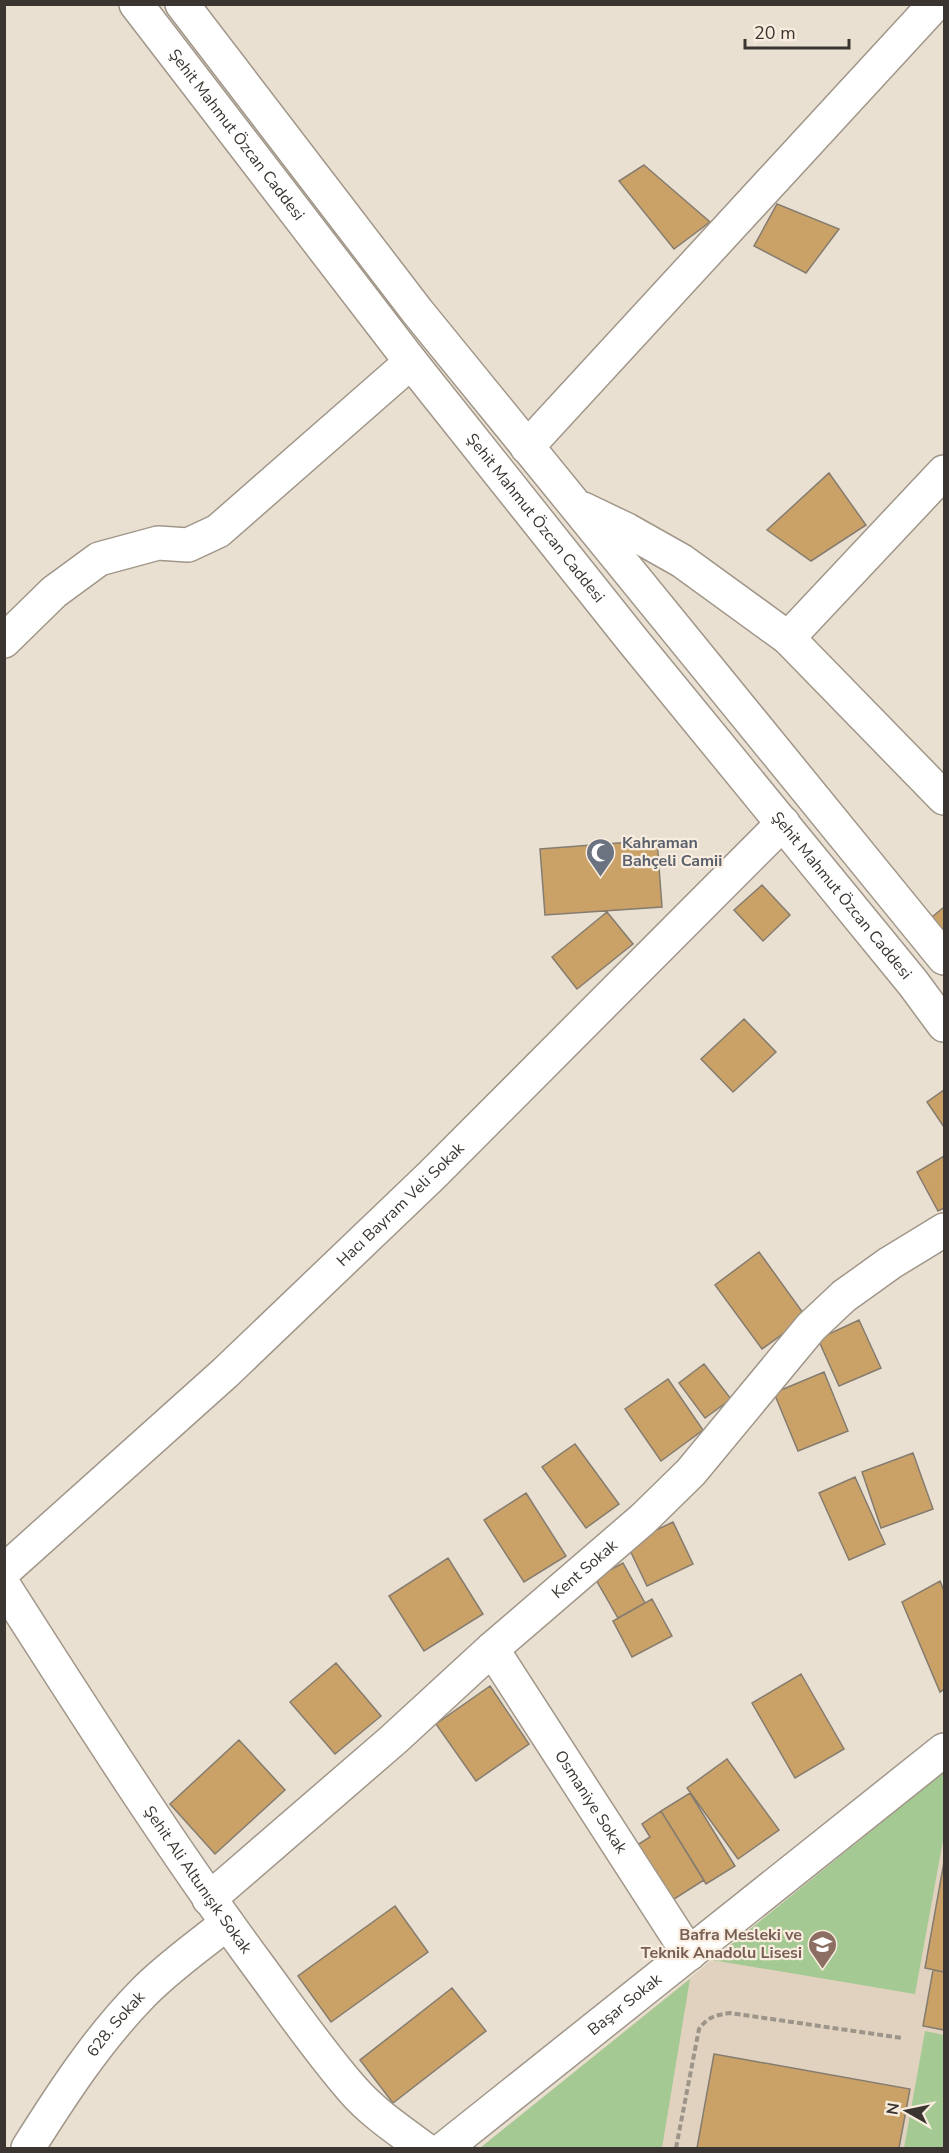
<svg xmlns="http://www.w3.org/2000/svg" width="949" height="2153" viewBox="0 0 949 2153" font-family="'Nunito Sans',sans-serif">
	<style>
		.education { fill: #e0d2bf }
		.green { fill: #a5c993 }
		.building { fill: #caa268; stroke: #857c6f; stroke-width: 1.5 }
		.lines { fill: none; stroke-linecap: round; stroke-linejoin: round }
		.minor-casing { stroke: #a09689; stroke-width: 36 }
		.path { stroke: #9d958a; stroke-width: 4; stroke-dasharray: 6 3; stroke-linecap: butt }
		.minor { stroke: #fff; stroke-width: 33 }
		.labels { text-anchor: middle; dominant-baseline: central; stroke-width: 4.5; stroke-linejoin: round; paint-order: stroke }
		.street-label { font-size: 16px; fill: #3a3530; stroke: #f8edde }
		.worship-label { font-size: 16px; font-weight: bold; fill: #5b616d; stroke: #f8edde; text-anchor: start }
		.education-label { font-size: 16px; font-weight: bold; fill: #785e54; stroke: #f8edde; text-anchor: end }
	</style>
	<rect width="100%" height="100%" fill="#eae0d1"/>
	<path class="education" d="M944,1772V2148H480Z"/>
	<path class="green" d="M944,1772V1835L915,1994L712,1960Z
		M690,1979L662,2148H480Z
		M925,2031L944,2035V2148H904Z"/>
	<path class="building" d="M644,165L710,222L674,249L619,181Z
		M777,204L839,229L806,273L754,246Z
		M829,473L866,525L811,561L767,530Z
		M657,840L662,907L545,915L540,849Z
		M762,885L790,915L763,941L734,910Z
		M944,907V942L926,922Z
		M607,912L633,944L577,989L552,957Z
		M744,1019L776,1052L733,1092L701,1059Z
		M944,1090V1127L927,1102Z
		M944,1156V1208L938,1211L917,1172Z
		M759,1252L806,1317L762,1349L715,1285Z
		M859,1320L881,1368L839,1386L818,1339Z
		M704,1364L731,1399L705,1418L679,1383Z
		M824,1372L848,1431L798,1451L774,1393Z
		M668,1379L703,1430L661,1461L625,1409Z
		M575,1444L619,1504L586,1528L542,1467Z
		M913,1453L933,1509L881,1528L862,1472Z
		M855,1477L885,1544L849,1560L819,1493Z
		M526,1493L566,1556L524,1582L484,1520Z
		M673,1522L693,1564L647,1586L627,1544Z
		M448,1558L483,1614L424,1651L389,1596Z
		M623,1563L645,1603L618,1618L595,1578Z
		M940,1581L944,1591V1689L940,1692L902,1602Z
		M652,1599L672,1636L632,1657L613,1621Z
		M336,1663L381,1716L335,1754L290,1702Z
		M801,1674L844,1749L795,1778L752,1703Z
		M490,1686L529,1744L476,1781L436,1724Z
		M239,1740L285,1790L215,1854L170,1804Z
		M727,1759L779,1830L738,1859L687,1788Z
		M690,1793L735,1866L706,1884L661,1811Z
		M661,1811L704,1880L668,1903L634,1847L650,1837L642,1824Z
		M944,1862V1972L925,1968Z
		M395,1906L428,1952L331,2022L298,1976Z
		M933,1970L944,1972V2030L923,2026Z
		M452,1988L486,2031L393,2103L360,2060Z
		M714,2054L910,2089L899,2148H697Z"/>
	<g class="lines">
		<defs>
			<g id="minor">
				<path id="s1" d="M136,4L411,362L634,642L913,983L944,1025"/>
				<path d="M182,4L417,311L944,958"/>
				<path d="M527,447L935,4"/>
				<path d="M583,509L627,530L682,561L788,638L944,798"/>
				<path d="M788,638L944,472"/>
				<path d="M4,641L54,592L99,559L158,543L188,545L218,531L411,362"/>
				<path id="s2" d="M4,1571L225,1373L432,1175L783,823"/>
				<path id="s3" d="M4,1586C85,1712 165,1839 254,1960C286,2003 317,2049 353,2090C373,2113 399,2130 423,2148"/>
				<path id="s4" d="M492,1649L689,1954"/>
				<path id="s5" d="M209,1899L393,1740L492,1649L643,1519L691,1472L811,1327L844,1296L890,1263L944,1230"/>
				<path id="s6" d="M28,2148C62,2094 97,2040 142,1994C167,1968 199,1946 227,1923"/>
				<path id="s7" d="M445,2148L944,1750"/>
			</g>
		</defs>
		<use href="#minor" class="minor-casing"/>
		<path class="path" d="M676,2148L699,2029C708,2017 715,2015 730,2013L902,2038"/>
		<use href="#minor" class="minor"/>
	</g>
	<defs>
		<symbol id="mosque-pin" viewBox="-11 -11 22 30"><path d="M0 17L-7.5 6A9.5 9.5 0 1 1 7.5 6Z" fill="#6b7280" stroke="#f8edde"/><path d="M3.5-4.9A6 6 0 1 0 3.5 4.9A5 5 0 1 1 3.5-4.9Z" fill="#fff"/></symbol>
		<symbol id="school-pin" viewBox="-11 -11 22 30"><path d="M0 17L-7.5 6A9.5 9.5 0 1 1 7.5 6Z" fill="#8d6e63" stroke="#f8edde"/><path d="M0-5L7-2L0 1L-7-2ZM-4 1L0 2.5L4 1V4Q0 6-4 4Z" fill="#fff"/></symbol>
	</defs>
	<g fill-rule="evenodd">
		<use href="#mosque-pin" x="584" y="836" width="33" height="45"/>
		<use href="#school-pin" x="806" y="1928" width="33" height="45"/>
	</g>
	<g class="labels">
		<g class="street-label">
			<text stroke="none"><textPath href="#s1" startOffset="165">Şehit Mahmut Özcan Caddesi</textPath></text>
			<text stroke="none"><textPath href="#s1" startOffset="651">Şehit Mahmut Özcan Caddesi</textPath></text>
			<text stroke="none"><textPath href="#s1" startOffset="1137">Şehit Mahmut Özcan Caddesi</textPath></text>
			<text stroke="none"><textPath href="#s2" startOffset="540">Hacı Bayram Veli Sokak</textPath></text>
			<text stroke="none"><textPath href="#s5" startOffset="500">Kent Sokak</textPath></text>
			<text stroke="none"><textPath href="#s4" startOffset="182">Osmaniye Sokak</textPath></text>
			<text stroke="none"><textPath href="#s3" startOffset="352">Şehit Ali Altunışık Sokak</textPath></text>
			<text stroke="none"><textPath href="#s7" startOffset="230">Başar Sokak</textPath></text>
			<text stroke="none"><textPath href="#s6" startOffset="152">628. Sokak</textPath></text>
		</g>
		<g class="worship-label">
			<text x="622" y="843">Kahraman<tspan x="622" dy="18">Bahçeli Camii</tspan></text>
		</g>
		<g class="education-label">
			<text x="802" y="1935">Bafra Mesleki ve<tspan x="802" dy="18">Teknik Anadolu Lisesi</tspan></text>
		</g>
	</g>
	<rect width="949" height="2153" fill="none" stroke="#3a3530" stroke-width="12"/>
	<g transform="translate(907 2111) rotate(279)" stroke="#f8edde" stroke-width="4.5" paint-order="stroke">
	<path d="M0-4.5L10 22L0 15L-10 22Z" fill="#3a3530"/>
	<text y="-9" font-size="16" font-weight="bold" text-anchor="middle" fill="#3a3530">N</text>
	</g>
	<path d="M745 39v9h104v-9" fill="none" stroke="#3a3530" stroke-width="3"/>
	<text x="754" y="39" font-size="18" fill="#3a3530" stroke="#f8edde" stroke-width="4.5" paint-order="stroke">20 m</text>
</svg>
